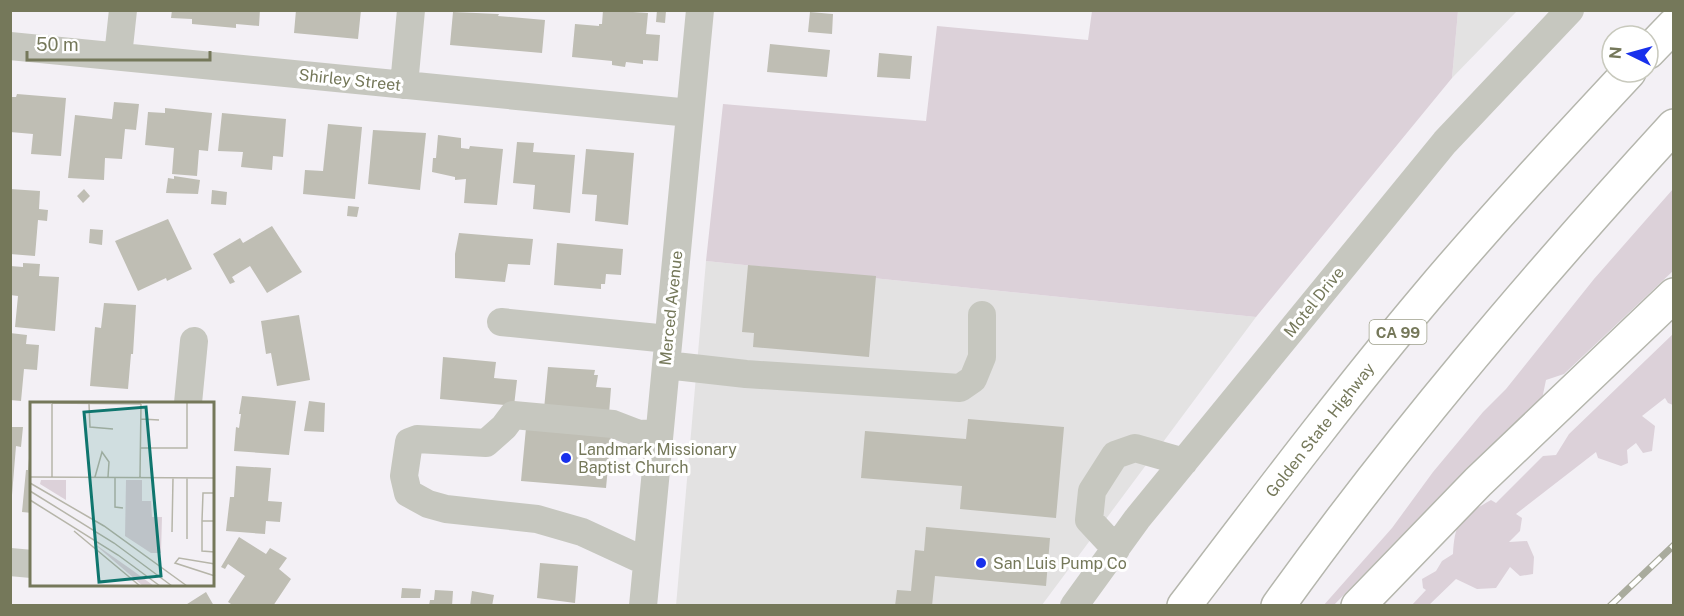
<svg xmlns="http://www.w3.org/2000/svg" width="1684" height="616" viewBox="0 0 1684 616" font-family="'Public Sans',sans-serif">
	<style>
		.built { fill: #e3e2e2 }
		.green { fill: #dcd1d9 }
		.building { fill: #bfbeb4 }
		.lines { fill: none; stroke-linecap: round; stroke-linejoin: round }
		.highway-casing { stroke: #b5b6ad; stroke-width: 36 }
		.minor { stroke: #c6c7bf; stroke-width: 28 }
		.highway { stroke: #fff; stroke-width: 33 }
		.rail-casing { stroke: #a9ab9d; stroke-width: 7 }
		.rail { stroke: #fff; stroke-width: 4.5; stroke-dasharray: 14; stroke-linecap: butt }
		.poi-dot { fill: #1830ec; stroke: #fff; stroke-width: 2 }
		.labels { text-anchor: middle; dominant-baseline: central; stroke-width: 6; stroke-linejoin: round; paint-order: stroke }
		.shield { fill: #fff; stroke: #9ea08c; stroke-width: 1.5 }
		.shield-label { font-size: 15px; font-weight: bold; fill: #75785a }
		.street-label { font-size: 16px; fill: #75785a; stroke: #fff }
		.poi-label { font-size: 16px; fill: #75785a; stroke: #fff; text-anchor: start }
		.inset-road { fill: none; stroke: #b6b5a9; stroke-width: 1.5 }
		.view { fill: #0f766e; fill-opacity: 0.15; stroke: #0f766e; stroke-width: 3 }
		.inset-edge { fill: none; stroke: #75785a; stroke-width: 3 }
	</style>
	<rect width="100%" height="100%" fill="#f3f0f5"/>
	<path class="built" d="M1458,11H1517L1452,78Z
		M706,261L1256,317L1042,605L676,606Z"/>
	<path class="green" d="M1092,11H1458L1452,78L1256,317L706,261L723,104L926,121L937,26L1088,40Z
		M1673,189V271L1564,374L1546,380L1541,404L1401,539L1399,538L1334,605L1323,606L1392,528L1433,472L1483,412L1506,389L1594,279Z
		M1673,334V405L1668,403L1665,398L1642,416L1655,426L1652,451L1643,453L1636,443L1627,450L1628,463L1621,466L1598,458L1596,452L1516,514L1522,518L1520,531L1509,542L1527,541L1534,557L1533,574L1520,576L1510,567L1496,588L1477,589L1456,579L1429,605L1411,606L1426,590L1423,588L1422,579L1436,571L1442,561L1453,554C1455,518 1462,517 1491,500L1496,503L1543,456L1556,455L1569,434Z"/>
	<path class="building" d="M172,10H260L259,26L236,24V28L192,24V19L171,18Z
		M296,10H361L358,39L294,33Z
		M603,10L648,13L646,34L660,35L658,61L643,60V64L626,62L625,67L612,65V61L572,57L575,24L599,26V24H602Z
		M657,10L666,11L665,23L656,22Z
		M453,12L499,14L498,16L545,20L542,53L450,45Z
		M810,12L833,14L832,34L808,32Z
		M770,44L830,50L827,77L767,72Z
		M879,53L912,56L910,79L877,77Z
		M17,94L66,98L61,156L31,154L33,134L10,132V97H16Z
		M114,102L139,104L136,130L125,129L122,159L105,158L104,180L68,178L75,115L112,119Z
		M165,108L212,113L208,151L199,150L197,176L172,174L174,148L145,145L148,112L165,113Z
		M222,113L286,119L283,157L273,156L272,170L241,167L243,152L218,151Z
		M328,124L362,127L355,199L303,194L305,170L323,171Z
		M373,130L426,133L420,190L368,184Z
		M438,135L461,138V148L469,149L470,146L503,149L497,205L464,203L466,179L455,180V177L432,172L433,158H436Z
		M517,142L534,143L533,152L575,155L570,213L533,209L535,185L513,183Z
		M586,149L634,153L628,225L595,221L597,195L582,194Z
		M174,176L200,180L198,194L166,193L168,178L174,179Z
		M10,189L40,191L39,209L48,210L47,221L38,220L35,256L10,254Z
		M84,189L90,196L83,203L77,196Z
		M212,190L227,192L226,205L211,204Z
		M348,206L359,207L357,217L347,216Z
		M168,219L192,269L167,281L166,278L138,291L115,241Z
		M272,226L302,272L267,293L250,266L232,277L235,282L230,284L213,254L240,238L243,243Z
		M90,229L103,230L102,245L89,243Z
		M459,233L533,239L530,265L508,264L505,282L455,278V254Z
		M557,243L623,249L621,275L606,274L605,284H601V289L554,285Z
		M23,263L40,264L39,276L59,277L55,331L15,327L18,296L10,295V266L23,267Z
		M748,265L876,276L869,357L753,347L754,333L742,332Z
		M104,303L136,305L133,354H131L128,389L90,386L95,327L101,328Z
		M299,315L310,380L277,386L271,353L266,354L261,321Z
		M10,333L27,335L26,344L39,345L37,370L24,369L21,401L10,400Z
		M443,357L496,362L494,378L517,380L514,406L440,399Z
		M548,367L595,370L594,375H598L596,387L611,388L609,414L544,409Z
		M242,396L296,401L289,455L234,451L236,427L239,428L241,414H239Z
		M309,401L325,403L324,432L304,431Z
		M968,419L1064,427L1056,518L960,509L962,486L861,478L865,431L966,439Z
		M10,427H23L21,447L16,446L12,495H10Z
		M526,428L611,435L606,488L521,481Z
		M29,458H32V513L22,512L26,470H28Z
		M236,466L271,468L268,501L282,502L280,522L266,521L265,534L226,531L230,497H234Z
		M926,527L1050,538L1046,586L935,576L932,606H895L897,590L911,591L915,550L924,551Z
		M239,537L266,554L270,548L287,558L279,569L291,579L273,606H234L228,602L245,576L228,564L225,569L221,567Z
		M540,563L578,566L575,603L537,598Z
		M402,588L421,589L420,598H401Z
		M435,590L453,591L452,606H429L430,600H434Z
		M472,591L494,595L492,606H470Z
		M206,592L214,606H184Z"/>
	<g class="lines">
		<defs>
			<path id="highway" d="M1648,52L1674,25
				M1184,606C1264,501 1343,396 1428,295C1493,218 1561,145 1629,72
				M1278,606C1399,437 1534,279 1674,126
				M1358,606L1478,482L1674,295"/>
		</defs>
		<use href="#highway" class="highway-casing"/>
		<path class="minor" d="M10,46L690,113
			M118,56L123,10
			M404,85L411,10
			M501,322L668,339
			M666,365L746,374L960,388L973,379L982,357V315
			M188,403L194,341
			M1116,549L1089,520L1092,491L1115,455L1135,448L1184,462
			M10,562L32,564
			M647,562L582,532L537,519L446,509L428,504L408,493L404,476L409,442L417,439L486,443L504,427L513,415L613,424L639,434L659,433
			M643,606L700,10
			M1074,606L1137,519L1445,142L1570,10"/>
		<use href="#highway" class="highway"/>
		<defs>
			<path id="rail" d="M1610,606L1674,545"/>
		</defs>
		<use href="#rail" class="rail-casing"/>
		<use href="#rail" class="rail"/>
	</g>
	<g class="poi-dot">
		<circle cx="566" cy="458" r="6"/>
		<circle cx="981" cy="563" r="6"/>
	</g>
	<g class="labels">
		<rect class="shield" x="1369.5" y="320" width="57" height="24" rx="4.5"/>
		<g class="shield-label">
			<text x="1398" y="332">CA 99</text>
		</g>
		<g class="street-label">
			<text transform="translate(350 80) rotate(6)">Shirley Street</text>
			<text transform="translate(1314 302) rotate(-51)">Motel Drive</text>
			<text transform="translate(671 308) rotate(-84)">Merced Avenue</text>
			<text transform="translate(1320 430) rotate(-52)">Golden State Highway</text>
		</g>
		<g class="poi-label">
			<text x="578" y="449">Landmark Missionary<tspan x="578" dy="18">Baptist Church</tspan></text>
			<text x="993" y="563">San Luis Pump Co</text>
		</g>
	</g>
	<g transform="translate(30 402)">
		<rect width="184" height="184" fill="#f3f0f5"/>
		<path d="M36,78V98L10,82L11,78ZM96,78H112V99H121L122,115H132L131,151H121L95,134ZM62,140L102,168L124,184H113Z" fill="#dcd1d9"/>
		<path class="inset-road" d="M22,1L111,2M59,2L60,25L83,27M111,17L129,18M111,46H157V0M0,75L185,76M22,75V2M65,75L72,50L79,60L78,75M85,75V105L93,106M110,75L111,2M0,81L74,124L157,184M0,89L84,141L142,184M0,98L88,153L130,184M172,119L173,91H185M185,119H172V149L185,150M44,129L110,184M142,130L143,76M157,137V76M185,162L149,156L145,161L185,174"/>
		<path class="view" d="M116,5L131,174L69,180L54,10Z"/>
		<rect width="184" height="184" class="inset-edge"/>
	</g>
	<rect width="1684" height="616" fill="none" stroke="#75785a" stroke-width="24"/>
	<g transform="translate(1630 54) rotate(275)"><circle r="28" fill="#ffffff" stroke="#c8c9bd" stroke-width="1.5"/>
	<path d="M0-4.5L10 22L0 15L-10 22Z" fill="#1830ec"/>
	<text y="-9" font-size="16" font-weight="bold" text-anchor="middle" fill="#75785a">N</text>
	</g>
	<path d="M27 51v9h183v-9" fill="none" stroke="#75785a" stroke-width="3"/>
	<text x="36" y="51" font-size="18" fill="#75785a" stroke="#ffffff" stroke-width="4.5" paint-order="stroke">50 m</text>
</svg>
